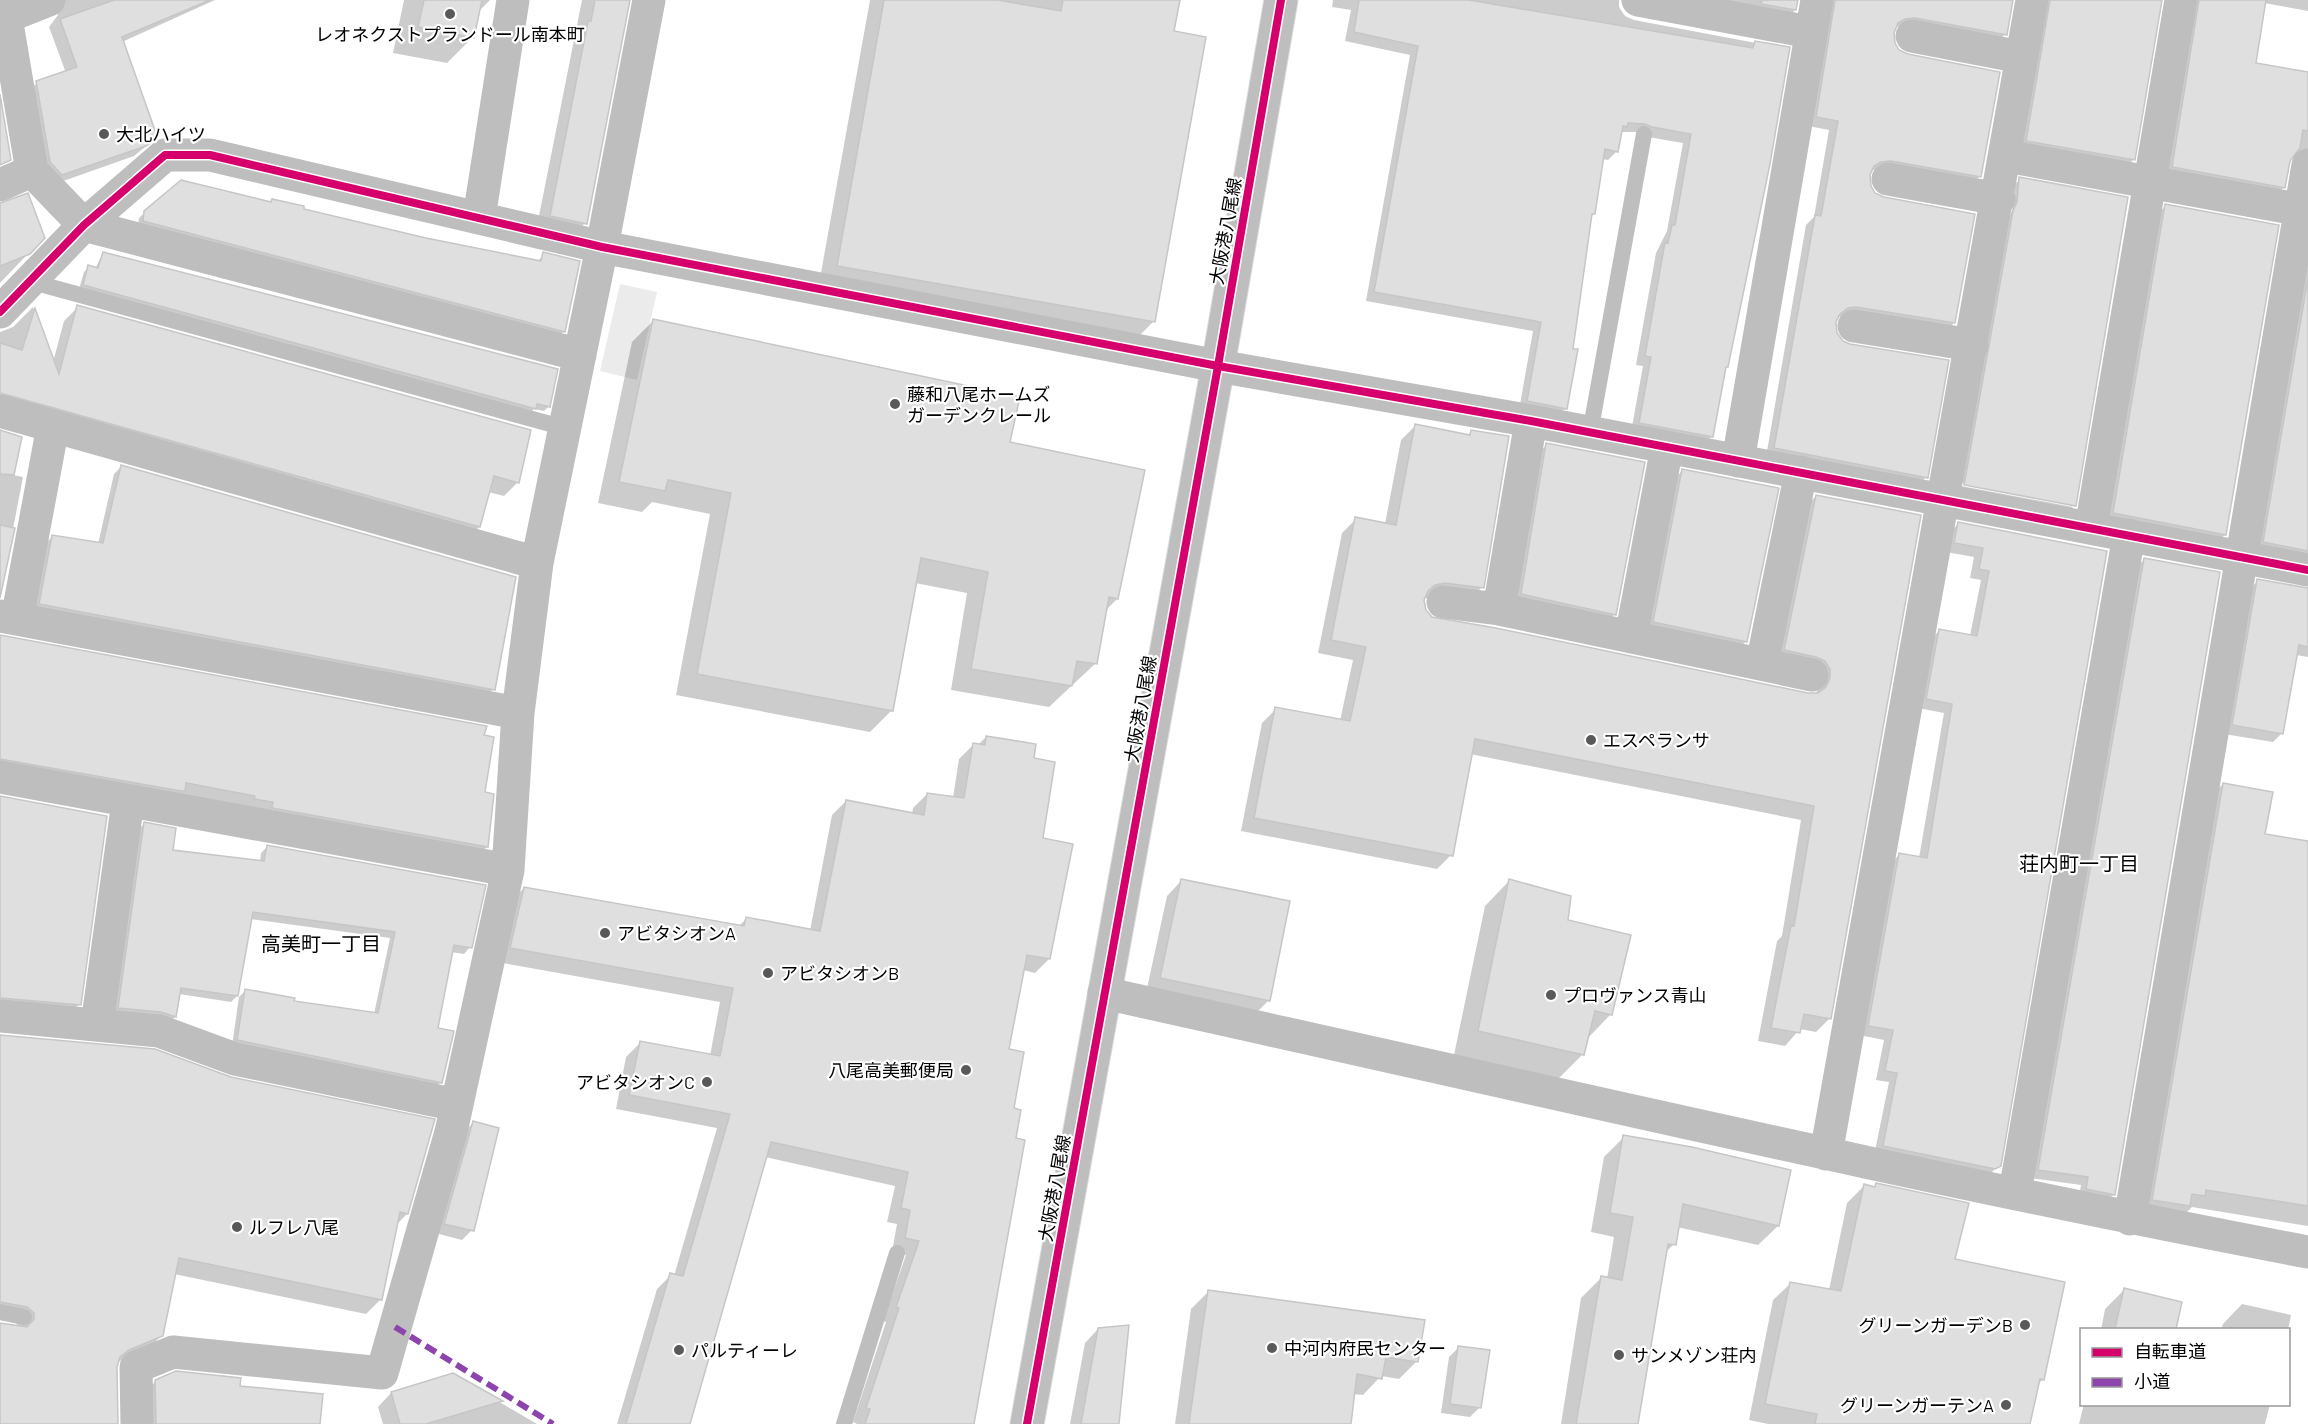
<svg xmlns="http://www.w3.org/2000/svg" width="2308" height="1424" viewBox="0 0 2308 1424" font-family="Barlow,'Noto Sans JP',sans-serif">
	<style>
		.green { fill: #ebebeb }
		.shadow { fill: #0003 }
		.building { fill: #dfdfdf; stroke: #c6c6c6; stroke-width: 1.5 }
		.lines { fill: none; stroke-linecap: round; stroke-linejoin: round }
		.primary-casing { stroke: #dbdbdb; stroke-width: 35 }
		.lane { stroke: #bebebe; stroke-width: 16 }
		.street { stroke: #bebebe; stroke-width: 33 }
		.primary { stroke: #bebebe; stroke-width: 33 }
		.quiet { stroke: #8e44ad; stroke-width: 6; stroke-dasharray: 12 6; stroke-linecap: butt }
		.cycleway-casing { stroke: #fff; stroke-width: 11 }
		.cycleway { stroke: #d6006c; stroke-width: 8 }
		.poi-dot { fill: #595959; stroke: #fff; stroke-width: 2 }
		.labels { text-anchor: middle; dominant-baseline: central; stroke-width: 4.5; stroke-linejoin: round; paint-order: stroke }
		.poi-label { font-size: 18px; fill: #000; stroke: #fff; text-anchor: start }
		.street-label { font-size: 18px; fill: #000; stroke: #fff }
		.neighbourhood-label { font-size: 20px; fill: #000; stroke: #fff }
	</style>
	<rect width="100%" height="100%" fill="#fff"/>
	<path class="green" d="M620,284L657,292L637,380L600,371Z"/>
	<path class="shadow" d="M54,0H215L122,42L156,138L134,156L52,185L26,93L37,83L66,73L49,27L58,15Z
		M404,0H490L478,12L473,37L447,63L393,53Z
		M582,0H630L585,223L570,239L536,231Z
		M870,0H1178L1172,32L1154,321L1135,340L819,284Z
		M1333,0H1619V7L1625,16L1634,20L1788,49L1712,436L1703,445L1631,432L1643,366L1636,365L1656,253L1667,231L1683,143L1642,136L1636,132H1620L1617,151L1608,160L1602,159L1594,214L1589,218L1566,408L1556,417L1519,410L1533,331L1366,301L1410,55L1345,41L1351,10L1332,7Z
		M1685,0H1798L1795,10L1786,19Z
		M1824,0H2013L2005,34L1996,44L1906,26L1895,27L1892,33L1893,43L1980,176L1971,185L1881,169L1871,170L1868,175L1869,186L1954,323L1945,332L1846,316L1837,317L1834,322L1835,334L1926,477L1917,486L1766,457L1806,225L1814,217L1829,130L1808,126Z
		M2039,0H2161L2133,160L2124,169L2018,149Z
		M2188,0H2308V11L2264,3L2255,65L2308,74V158L2302,155L2290,156L2284,187L2275,196L2163,176Z
		M2020,179L2074,506L2073,507V504L1962,483L2009,217L2013,208L2015,184Z
		M0,205L43,238L0,283Z
		M2166,206L2225,535L2217,542L2106,521L2158,213Z
		M302,210L426,240L537,262L544,254L564,331L558,337L138,227L139,218L145,212Z
		M2308,238V564L2255,551Z
		M103,253L556,370L549,406L544,411L534,409L530,413L79,289L84,272L89,267L95,269Z
		M33,307L53,362L64,321L78,307L518,482L504,496L488,492L479,527L465,541L0,409V332L13,327Z
		M654,320L1009,443L1117,599L1105,611L1096,663L1049,707L951,690L967,593L915,583L892,710L870,732L676,695L710,514L652,502L642,512L598,503L632,342Z
		M1415,426L1467,436L1472,431L1482,587L1468,601L1424,598L1425,610L1430,618L1808,695L1817,694L1816,683L1771,664L1802,510L1816,496L1919,516L1830,1018L1816,1032L1800,1029L1785,1046L1758,1041L1777,941L1782,936L1801,820L1470,754L1451,855L1437,869L1241,831L1262,723L1276,709L1340,721L1353,660L1318,653L1342,533L1356,519L1385,524L1401,440Z
		M0,431L20,438L13,475L23,477L0,597Z
		M1547,445L1615,614L1609,619L1516,600L1541,450Z
		M122,466L505,638L493,689L486,696L33,611L45,544L52,537L98,544L114,474Z
		M1682,471L1746,641L1738,650L1645,630L1674,479Z
		M1961,486L2073,507L2070,510L1961,489Z
		M1958,524L2106,552L1999,1165L1989,1175L1874,1156L1889,1082L1876,1080L1884,1040L1859,1035L1890,864L1899,855L1919,858L1944,713L1918,708L1930,640L1939,631L1970,636L1981,580L1970,578L1974,557L1946,552L1949,533Z
		M2145,559L2114,1194L2106,1202L2079,1197L2081,1185L2031,1178L2136,567Z
		M2258,581L2308,589V657L2296,655L2282,733L2273,742L2224,734L2248,590Z
		M0,637L483,737L487,847L473,860L0,774Z
		M986,737L1032,760L1041,839L1049,959L1035,973L1023,970L1007,1051L1012,1110L972,1424H857L853,1422L886,1322L883,1321L906,1255L892,1252L897,1224L887,1222L895,1186L765,1157L688,1424H617L657,1289L671,1275L674,1276L717,1128L616,1109L626,1057L640,1043L710,1056L720,1002L497,962L510,902L524,888L739,926L746,919L810,931L832,815L846,801L912,814L913,808L927,794L953,798L959,759L973,745H978Z
		M2223,784L2264,835L2308,842V1226L2192,1207L2186,1213L2135,1217L2205,802Z
		M0,798L79,1004L65,1018L0,1014Z
		M144,824L171,851L260,862L261,853L267,847L470,947L464,954L451,952L436,1029L441,1082L435,1088L232,1046L239,997L245,991L292,1002L374,1014L390,938L250,919L237,996L231,1002L179,994L175,1017L169,1023L113,1014L138,830Z
		M1182,880L1269,1000L1254,1015L1146,993L1167,896Z
		M1509,881L1566,922L1611,1014L1587,1039L1583,1054L1558,1079L1454,1055L1485,906Z
		M0,1036L231,1079L433,1121L407,1214L396,1225L380,1300L366,1314L174,1274L162,1335L148,1349L117,1362V1424H0V1323L21,1329L13,1320L0,1318Z
		M473,1123L472,1230L462,1240L435,1233L463,1133Z
		M1624,1137L1778,1226L1758,1245L1677,1227L1674,1244L1664,1254L1637,1424H1561L1581,1298L1601,1278L1607,1279L1614,1237L1591,1232L1604,1157Z
		M1876,1185L1953,1260L2043,1379L2037,1385L2029,1424H1768L1749,1420L1773,1300L1790,1284L1829,1290L1847,1203L1864,1186L1873,1188Z
		M2124,1290L2180,1303L2174,1330H2101L2105,1309Z
		M1208,1292L1417,1361L1399,1379L1381,1376L1363,1395L1353,1394L1350,1424H1175L1191,1309Z
		M2242,1304L2291,1315L2288,1330H2221L2223,1324Z
		M1098,1329L1117,1424H1070L1085,1343Z
		M1459,1347L1480,1407L1470,1417L1441,1413L1449,1357Z
		M453,1375L537,1424H383L378,1407L391,1393Z
		M156,1381L238,1387L318,1424H142V1395Z
		M2084,1404H2270L2265,1424H2079Z"/>
	<path class="building" d="M114,0H210L122,37L158,139L146,146L62,175L50,162L36,81L77,67L60,19Z
		M424,0H482L474,38L418,27Z
		M595,0H630L587,224L550,216L588,21H591Z
		M884,0H998L1061,11L1063,0H1180L1174,31L1206,37L1155,322L837,266Z
		M1359,0H1469L1753,48L1755,41L1790,47L1770,164L1728,367H1726L1713,437L1639,423L1651,357L1645,356L1665,242L1668,243L1672,225H1675L1691,134L1652,127L1645,124L1628,123L1627,127L1623,126L1618,152L1605,149L1595,214H1592L1573,349H1578L1567,409L1527,401L1541,322L1374,292L1418,46L1354,32Z
		M1762,0H1798L1796,10L1761,4Z
		M1835,0H2013L2007,35L1915,18L1905,19L1898,23L1894,33L1895,43L1899,50L1908,54L2000,72L1981,177L1891,161L1881,162L1874,166L1870,175L1871,186L1875,193L1884,197L1975,214L1955,323L1856,307L1848,308L1840,314L1836,322L1837,333L1843,341L1850,344L1949,360L1928,478L1774,448L1815,215L1821,216L1838,121L1816,117Z
		M2050,0H2162L2135,160L2026,141Z
		M2199,0H2266L2256,63L2308,72V131L2303,130L2300,148L2290,161L2285,188L2172,167Z
		M0,94L11,160L0,165Z
		M2019,177L2128,197L2076,506L1964,485L2013,211L2017,202Z
		M181,180L271,202L272,199L304,206V209L426,238L541,261L543,252L580,261L565,332L143,221L144,211Z
		M28,193L45,238L30,254L0,266V203Z
		M2165,204L2279,225L2226,535L2113,513Z
		M103,252L558,369L550,407L537,404L536,409L83,285L88,265L98,268Z
		M2308,278V551L2263,542Z
		M77,305L531,430L519,483L494,476L480,527L0,393V343L22,350L35,308L59,374Z
		M653,319L1020,397L1010,442L1145,470L1118,599L1109,597L1097,664L1077,661L1072,686L971,669L988,572L921,558L893,711L697,674L731,493L668,480L665,491L619,482Z
		M1415,424L1470,435L1471,430L1509,436L1484,588L1445,583L1435,585L1428,591L1424,600L1426,610L1432,617L1496,628L1808,693H1818L1826,687L1830,678V669L1825,661L1816,657L1784,650L1816,495L1921,515L1831,1019L1804,1014L1800,1033L1771,1028L1791,925L1794,926L1814,806L1475,739L1453,856L1254,818L1275,707L1350,721L1366,647L1331,640L1355,517L1396,525Z
		M0,430L22,437L14,475L0,474Z
		M1546,443L1645,462L1616,615L1521,594Z
		M121,465L516,577L495,690L39,604L52,535L103,543Z
		M1682,469L1779,488L1747,642L1653,622Z
		M1958,522L2107,551L2001,1166L1995,1169L1883,1146L1897,1073L1885,1071L1893,1030L1868,1026L1899,853L1927,858L1952,704L1926,699L1939,629L1977,636L1989,571L1979,569L1983,548L1954,543Z
		M0,525L15,528L0,598Z
		M2144,558L2220,572L2115,1195L2086,1189L2088,1177L2038,1170Z
		M2257,579L2308,588V647L2299,645L2283,734L2232,725Z
		M0,635L487,726L484,735L494,737L485,792L494,794L488,847L272,808L273,802L254,799L255,796L186,783L185,791H181L0,759Z
		M986,736L1036,744L1034,758L1055,762L1043,838L1073,844L1050,959L1027,955L1009,1049L1024,1052L1014,1108L1021,1110L1016,1138L1025,1140L974,1424H865L870,1409L866,1408L899,1308L896,1307L919,1241L905,1238L910,1210L901,1208L908,1172L771,1142L690,1424H626L670,1273L683,1276L730,1114L629,1095L640,1041L720,1056L733,988L510,948L524,887L744,926L746,917L820,931L846,800L924,815L927,793L964,798L973,743L985,745Z
		M2223,783L2273,792L2265,834L2308,841V1206L2206,1190L2205,1196L2192,1194L2190,1206L2152,1200Z
		M0,796L107,816L81,1005L0,998Z
		M144,822L176,828L173,850L264,861L267,845L486,885L472,948L454,945L438,1028L454,1031L442,1083L237,1040L245,989L295,998L294,1001L378,1013L395,932L253,912L238,996L181,988L176,1017L161,1012L118,1008Z
		M1181,879L1290,901L1270,1001L1160,978Z
		M1509,879L1571,896L1568,920L1631,935L1612,1015L1595,1011L1584,1055L1478,1031Z
		M0,1035L155,1049L231,1077L435,1119L408,1214L400,1212L382,1300L179,1258L163,1336L129,1350L120,1357L117,1367L118,1424H0V1323L27,1327L34,1319V1313L27,1307L0,1302Z
		M473,1121L499,1128L474,1231L444,1224Z
		M1623,1135L1692,1147L1791,1170L1779,1226L1683,1204L1676,1245L1668,1244L1638,1424H1576L1601,1276L1622,1280L1633,1217L1610,1213Z
		M1876,1183L1969,1203L1955,1259L2065,1282L2044,1380L2040,1379L2030,1424H1815L1817,1414L1765,1404L1790,1282L1841,1291L1864,1184L1875,1187Z
		M2124,1288L2182,1302L2176,1329H2115Z
		M1208,1290L1425,1320L1418,1362L1386,1357L1382,1379L1357,1374L1351,1424H1189Z
		M1129,1325L1119,1424H1081L1098,1328Z
		M1458,1346L1490,1350L1481,1408L1450,1404Z
		M176,1371L241,1378L240,1386L323,1394L320,1424H156L155,1380Z
		M453,1373L503,1401L426,1424H400L391,1392Z"/>
	<g class="lines">
		<defs>
			<path id="primary" d="M1027,1424L1218,366L1281,0"/>
		</defs>
		<use href="#primary" class="primary-casing"/>
		<path class="lane" d="M29,281L565,428
			M1590,433L1644,134
			M0,1312L24,1317
			M844,1424L897,1253"/>
		<path class="street" d="M3,0L32,171L84,225L580,355
			M1638,0L1810,32
			M6,17L49,0
			M1912,36L2021,57
			M2006,156L2308,211
			M1888,179L1999,199
			M0,185L32,171
			M479,218L513,0
			M0,312L84,225L165,155H210L602,247L1218,366L1531,421L2308,570
			M1854,326L1972,345
			M0,411L537,563
			M1738,461L1817,0
			M2091,528L2181,0
			M1443,602L1499,609L1812,675
			M1499,609L1531,421
			M0,616L518,713
			M17,619L53,426
			M1631,637L1667,447
			M1762,664L1801,472
			M0,777L508,870
			M1104,993C1505,1081 1905,1176 2308,1252
			M0,1016L159,1031L235,1059L457,1105
			M97,1025L128,801
			M1826,1154L2032,0
			M2015,1192L2129,535
			M2130,1219L2308,165
			M137,1424L136,1367L173,1352L382,1373L451,1132L508,870L518,713L537,563L602,247L649,0"/>
		<use href="#primary" class="primary"/>
		<path class="quiet" d="M395,1327L553,1424"/>
		<defs>
			<path id="cycleway" d="M0,312L84,225L165,155H210L602,247L1218,366L1531,421L2308,570
				M1027,1424L1218,366L1281,0"/>
		</defs>
		<use href="#cycleway" class="cycleway-casing"/>
		<use href="#cycleway" class="cycleway"/>
	</g>
	<g class="poi-dot">
		<circle cx="450" cy="14" r="6"/>
		<circle cx="104" cy="134" r="6"/>
		<circle cx="895" cy="404" r="6"/>
		<circle cx="1591" cy="740" r="6"/>
		<circle cx="605" cy="933" r="6"/>
		<circle cx="768" cy="973" r="6"/>
		<circle cx="1551" cy="995" r="6"/>
		<circle cx="966" cy="1070" r="6"/>
		<circle cx="707" cy="1082" r="6"/>
		<circle cx="237" cy="1227" r="6"/>
		<circle cx="2025" cy="1325" r="6"/>
		<circle cx="1272" cy="1348" r="6"/>
		<circle cx="679" cy="1350" r="6"/>
		<circle cx="1619" cy="1355" r="6"/>
		<circle cx="2006" cy="1405" r="6"/>
	</g>
	<g class="labels">
		<g class="poi-label">
			<text x="450" y="34" text-anchor="middle">レオネクストプランドール南本町</text>
			<text x="116" y="134">大北ハイツ</text>
			<text x="907" y="394">藤和八尾ホームズ<tspan x="907" dy="21">ガーデンクレール</tspan></text>
			<text x="1603" y="740">エスペランサ</text>
			<text x="617" y="933">アビタシオンA</text>
			<text x="780" y="973">アビタシオンB</text>
			<text x="1563" y="995">プロヴァンス青山</text>
			<text x="954" y="1070" text-anchor="end">八尾高美郵便局</text>
			<text x="695" y="1082" text-anchor="end">アビタシオンC</text>
			<text x="249" y="1227">ルフレ八尾</text>
			<text x="2013" y="1325" text-anchor="end">グリーンガーデンB</text>
			<text x="1284" y="1348">中河内府民センター</text>
			<text x="691" y="1350">パルティーレ</text>
			<text x="1631" y="1355">サンメゾン荘内</text>
			<text x="1994" y="1405" text-anchor="end">グリーンガーテンA</text>
		</g>
		<g class="street-label">
			<text transform="translate(1225 231) rotate(-80)">大阪港八尾線</text>
			<text transform="translate(1140 709) rotate(-80)">大阪港八尾線</text>
			<text transform="translate(1054 1188) rotate(-80)">大阪港八尾線</text>
		</g>
		<g class="neighbourhood-label">
			<text x="2079" y="863">荘内町一丁目</text>
			<text x="321" y="943">高美町一丁目</text>
		</g>
	</g>
	<rect x="2080" y="1328" width="210" height="78" fill="#ffffff" stroke="#999999" stroke-width="1.5"/>
	<rect x="2092" y="1348" width="30" height="9" fill="#d6006c" stroke="#999999" stroke-width="1.5"/>
	<text x="2134" y="1358" font-size="18" fill="#000000">自転車道</text>
	<rect x="2092" y="1378" width="30" height="9" fill="#8e44ad" stroke="#999999" stroke-width="1.5"/>
	<text x="2134" y="1388" font-size="18" fill="#000000">小道</text>
</svg>
